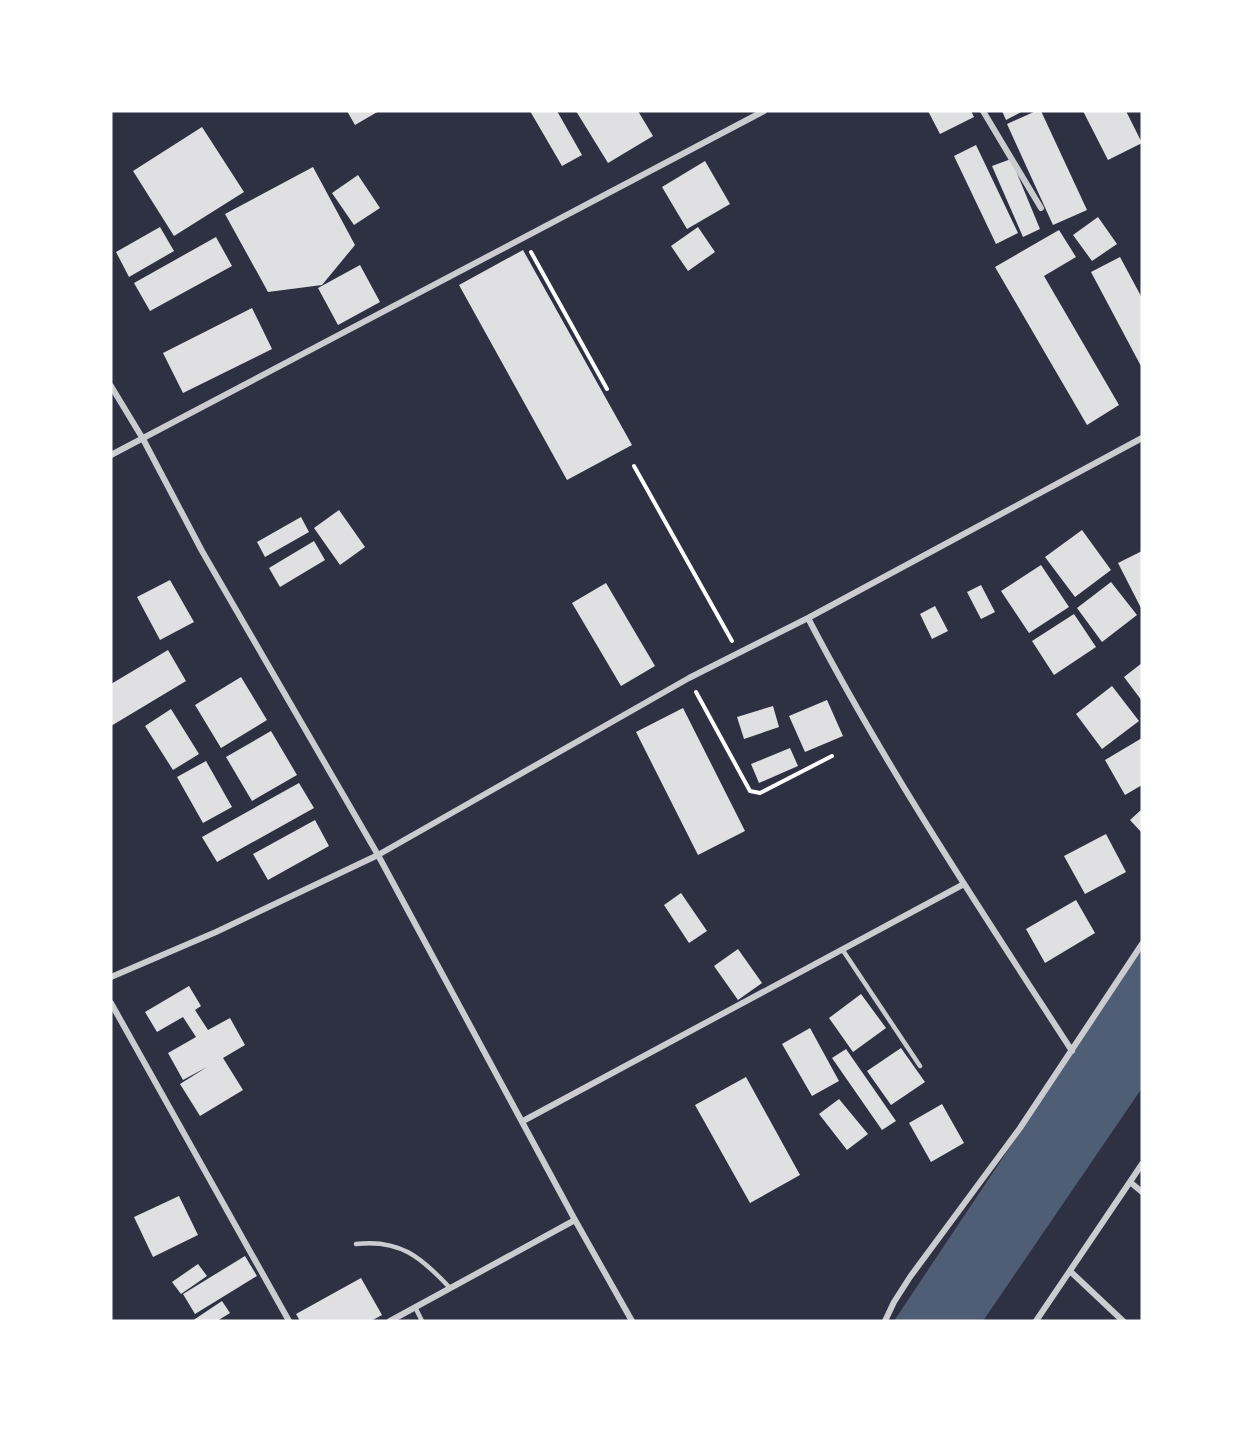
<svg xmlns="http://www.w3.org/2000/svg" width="1253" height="1432" viewBox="0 0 1253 1432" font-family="Commissioner,sans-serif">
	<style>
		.water { fill: #4f5d75 }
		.building { fill: #e0e0e3 }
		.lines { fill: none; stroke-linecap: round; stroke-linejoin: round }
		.path { stroke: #fff; stroke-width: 4 }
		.service { stroke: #caccd0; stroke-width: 4.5 }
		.minor { stroke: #caccd0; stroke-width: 6 }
	</style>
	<rect width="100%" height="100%" fill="#2d3142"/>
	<path class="water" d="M1142,949V1088L983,1321H894Z"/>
	<path class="building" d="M347,111H379L355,125Z
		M530,111H557L582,155L562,166Z
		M576,111H638L653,136L608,163Z
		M928,111H971L974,117L940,134Z
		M1002,111H1023L1006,120Z
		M1036,111H1041L1087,210L1053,225L1007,124Z
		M1083,111H1126L1142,143L1108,160Z
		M202,127L244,192L174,236L133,171Z
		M976,145L1018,233L996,244L954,156Z
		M1011,159L1040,229L1023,237L992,166Z
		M705,161L730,204L687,229L662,187Z
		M313,167L355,245L322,285L268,292L225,214Z
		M358,175L380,208L354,225L332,193Z
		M1098,217L1117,244L1092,261L1073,235Z
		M160,227L174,251L129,277L116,252Z
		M698,227L715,252L688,271L671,246Z
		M1059,230L1076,257L1044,276L1119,405L1087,425L995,267Z
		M216,237L232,266L150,311L134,283Z
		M523,250L632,445L567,480L459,285Z
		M1120,257L1142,298V368L1091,272Z
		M360,265L380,302L338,325L318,288Z
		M252,308L272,349L183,393L163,353Z
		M339,510L365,547L340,565L314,528Z
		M301,517L309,532L265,557L257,542Z
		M1082,530L1111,570L1075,597L1045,557Z
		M314,541L325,560L280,587L269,568Z
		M1142,551V610L1118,563Z
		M1041,565L1069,607L1029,633L1001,591Z
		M170,580L194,622L160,640L137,597Z
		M1111,582L1137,615L1102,642L1077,608Z
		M606,583L655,666L621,686L572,603Z
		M981,585L995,612L981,619L967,592Z
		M935,606L948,631L932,639L920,614Z
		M1074,614L1096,647L1054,675L1032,641Z
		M168,650L186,681L111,726V684Z
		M1142,663V701L1124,677Z
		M241,677L267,720L221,748L195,705Z
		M1112,686L1139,721L1102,749L1076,714Z
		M827,700L843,736L805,752L789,716Z
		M773,706L779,727L744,739L737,717Z
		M683,708L745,831L698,855L636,732Z
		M171,709L199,754L173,770L145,726Z
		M271,731L297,775L252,801L226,757Z
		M1142,738V785L1125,795L1105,760Z
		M790,748L798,766L759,783L751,764Z
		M206,761L232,807L203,823L177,777Z
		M299,783L314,808L217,862L202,837Z
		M1142,809V833L1130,820Z
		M315,820L329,846L268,880L253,854Z
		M1106,834L1126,872L1085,894L1064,856Z
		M681,893L707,931L689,943L664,905Z
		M1076,900L1095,933L1045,963L1026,929Z
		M738,949L762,983L738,1000L714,966Z
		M189,986L201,1006L195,1010L208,1030L230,1018L245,1045L223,1058L243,1090L200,1116L180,1084L207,1067L183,1080L168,1053L196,1037L183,1017L157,1032L145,1012Z
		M861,994L886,1028L853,1052L829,1018Z
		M810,1028L839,1081L812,1096L782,1044Z
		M901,1048L925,1082L891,1105L867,1071Z
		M846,1049L896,1121L882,1130L832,1058Z
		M746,1077L800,1175L750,1203L695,1105Z
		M839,1099L868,1134L847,1150L819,1114Z
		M942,1104L964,1143L931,1162L909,1123Z
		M179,1196L198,1235L153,1257L134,1217Z
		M245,1256L257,1276L195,1314L183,1294Z
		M198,1264L207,1276L181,1294L172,1282Z
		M361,1278L382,1315L371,1321H300L296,1314Z
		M222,1301L230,1313L217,1321H192Z"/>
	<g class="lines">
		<path class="path" d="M531,252L607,389
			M634,466L732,641
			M696,692L750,791L760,793L832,756"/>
		<path class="service" d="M842,949L920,1066
			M356,1244C400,1239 421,1257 450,1288
			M415,1307L422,1321"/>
		<path class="minor" d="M983,111L1041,208
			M111,386L143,439L202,551L378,855L575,1220L632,1321
			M111,455L764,111
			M808,618C886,768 980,909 1072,1051
			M111,977L216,932L378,855L689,678L808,618L1142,438
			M111,1003L289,1321
			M523,1121L964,884
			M1130,1182L1142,1192
			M1070,1271L1123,1321
			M390,1321L575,1220
			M885,1321L894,1302L910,1277L1020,1128L1142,944
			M1036,1321L1142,1164"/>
	</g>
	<rect width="1253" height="1432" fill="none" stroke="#ffffff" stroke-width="225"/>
</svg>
